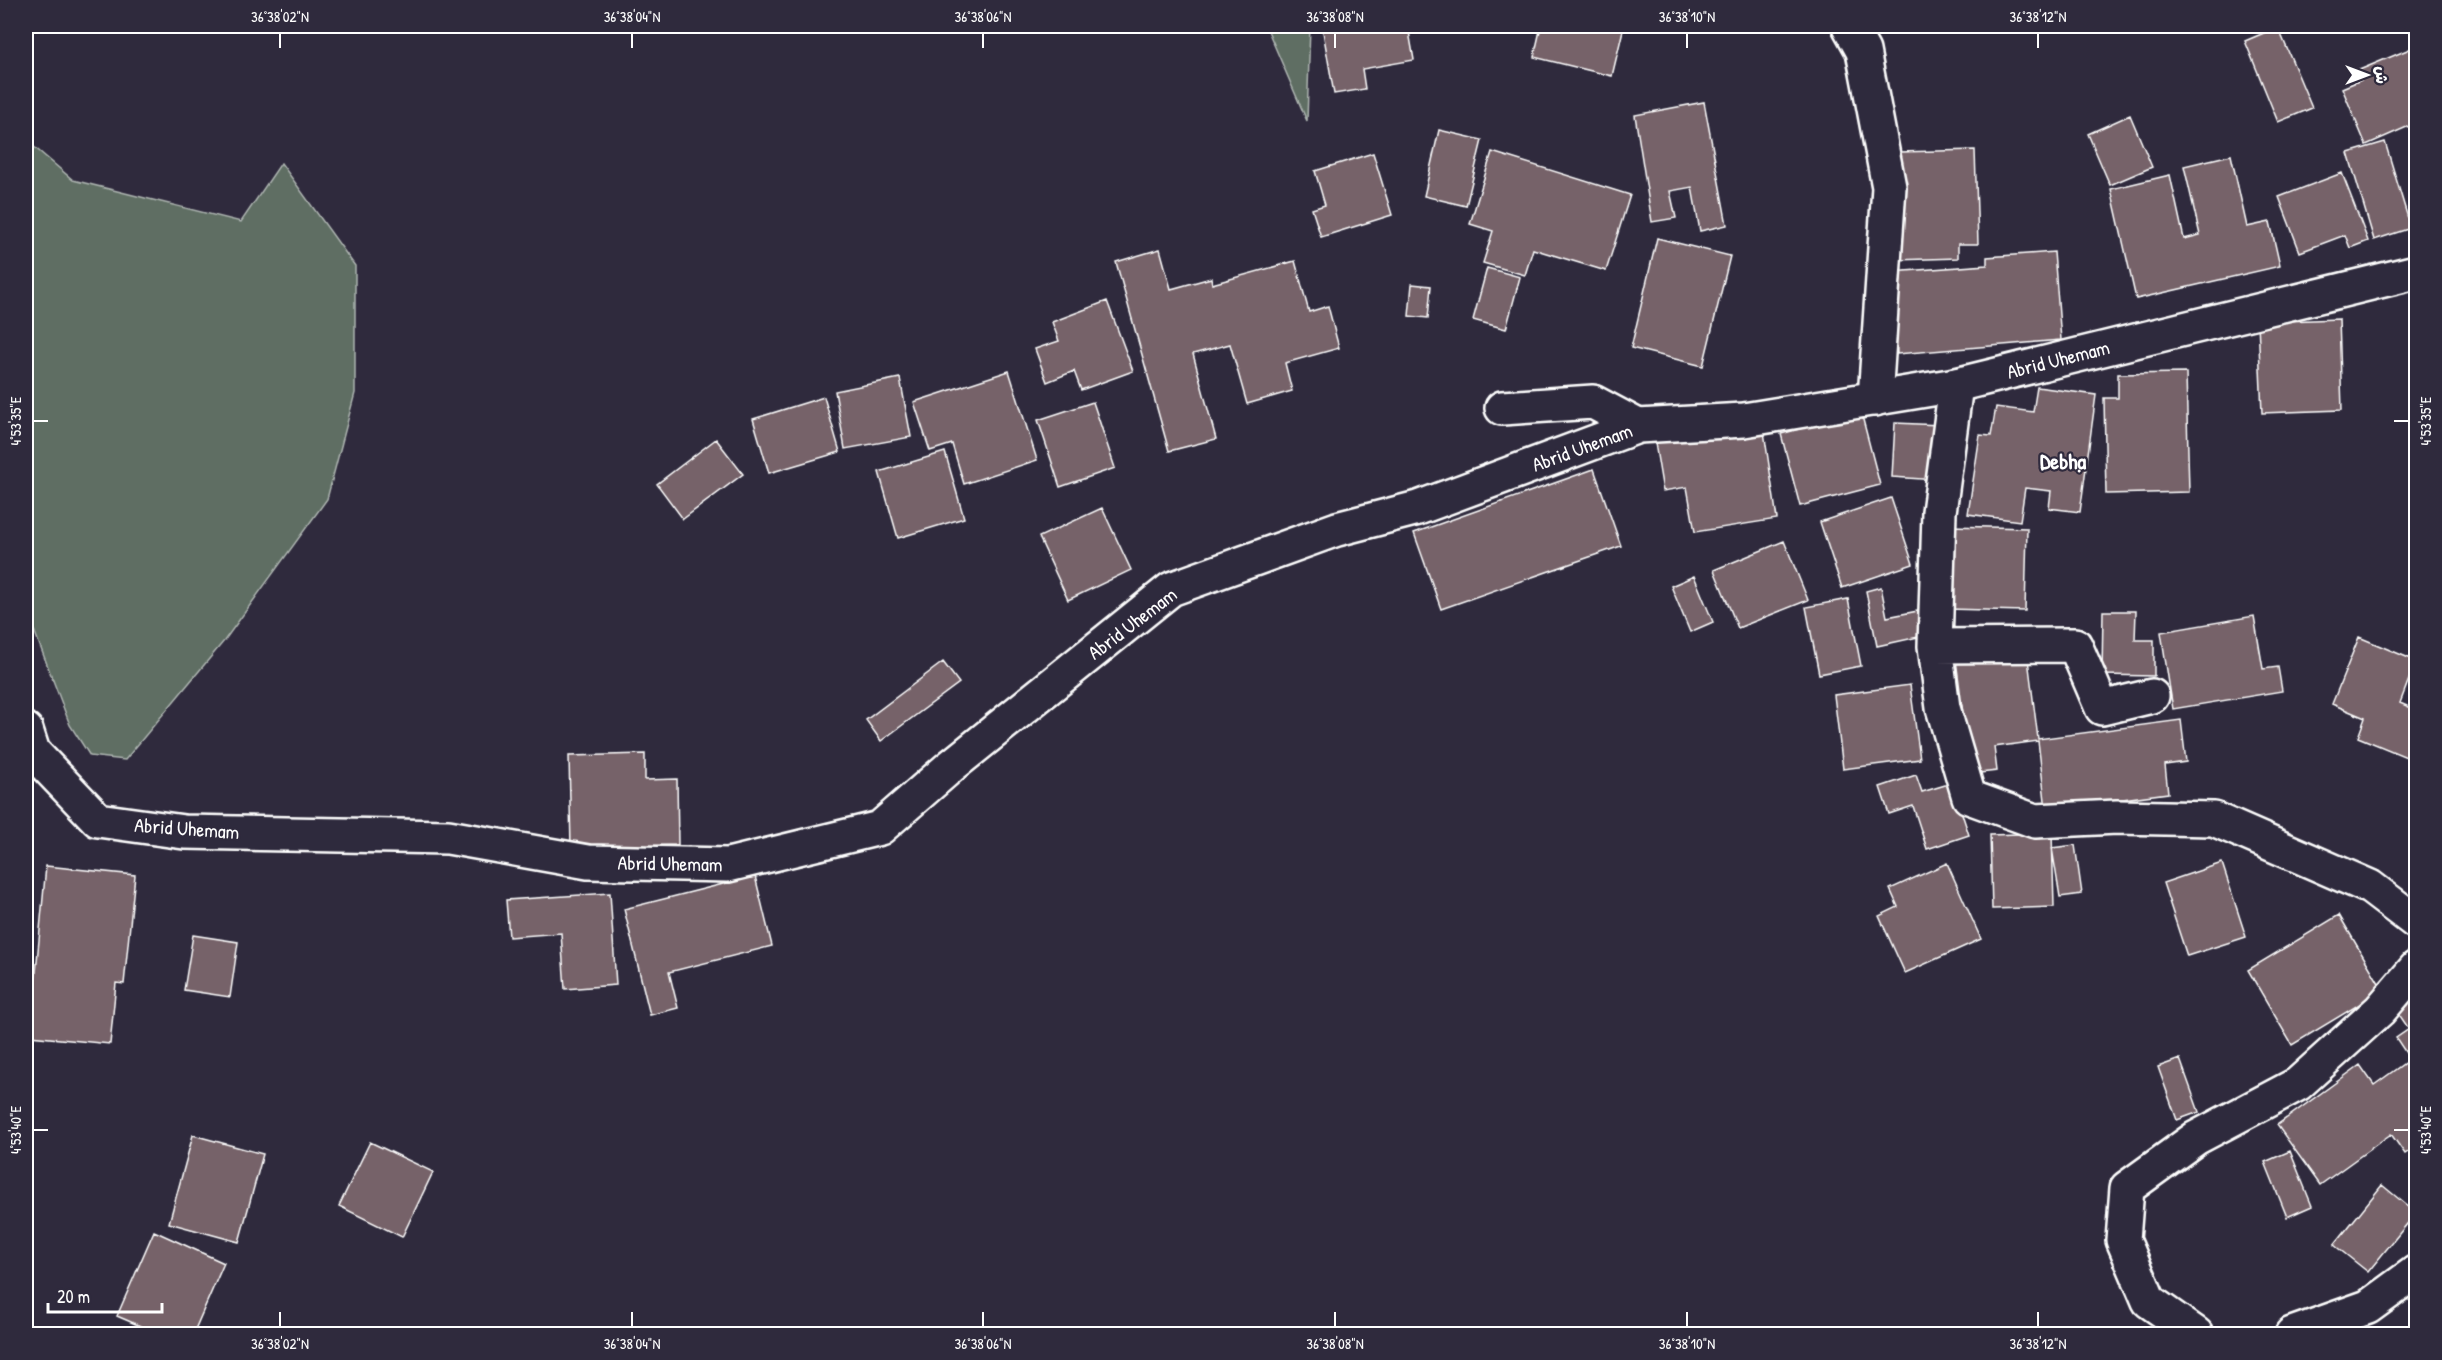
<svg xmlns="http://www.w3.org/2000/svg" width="2442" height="1360" viewBox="0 0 2442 1360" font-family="'Patrick Hand','Playpen Sans Arabic',sans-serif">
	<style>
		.green { fill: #5f6e64; stroke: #afb6b2; stroke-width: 1.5 }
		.building { fill: #766269; stroke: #fff; stroke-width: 1.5 }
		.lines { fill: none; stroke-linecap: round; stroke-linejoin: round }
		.street-casing { stroke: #fff; stroke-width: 38 }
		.secondary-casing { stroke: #fff; stroke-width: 38 }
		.street { stroke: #2f2a3d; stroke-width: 33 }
		.secondary { stroke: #2f2a3d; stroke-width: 33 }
		.ticks { fill: none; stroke: #fff; stroke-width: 2 }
		.labels { text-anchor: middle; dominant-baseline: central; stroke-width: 4.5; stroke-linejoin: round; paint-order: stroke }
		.street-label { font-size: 20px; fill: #fff; stroke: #2f2a3d }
		.quarter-label { font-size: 22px; font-weight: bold; fill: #fff; stroke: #2f2a3d }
		.neatline { fill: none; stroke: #fff; stroke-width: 2 }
		.ticks-label { font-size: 15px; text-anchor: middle; fill: #fff }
	</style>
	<rect width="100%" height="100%" fill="#2f2a3d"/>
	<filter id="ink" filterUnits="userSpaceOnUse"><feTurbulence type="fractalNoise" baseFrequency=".0167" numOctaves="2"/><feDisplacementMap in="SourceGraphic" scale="12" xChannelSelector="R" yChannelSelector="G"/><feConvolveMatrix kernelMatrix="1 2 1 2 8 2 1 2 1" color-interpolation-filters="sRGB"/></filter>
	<g filter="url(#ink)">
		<path class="green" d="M1266,26H1310L1307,121Z
			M26,140L73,180L241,222L281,163L355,266V393L327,499L224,641L125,760L90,756L70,725L26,609Z"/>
		<path class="building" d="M1322,26H1408L1414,60L1362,69L1365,89L1334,94Z
			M1541,26H1624L1612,76L1534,57Z
			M2278,27L2312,108L2278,122L2245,41Z
			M2412,48L2416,58V123L2366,145L2342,88L2361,80L2357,71Z
			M1704,102L1727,225L1700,231L1692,187L1670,191L1676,218L1652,222L1635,115Z
			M2130,115L2152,167L2110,185L2088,134Z
			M1439,130L1482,140L1466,206L1424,196Z
			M2385,142L2411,228L2374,240L2348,153Z
			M1975,150L1978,244H1958V258L1895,260L1901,195L1900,152Z
			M1492,152L1630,195L1606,271L1533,249L1525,275L1483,263L1493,231L1470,224Z
			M1373,153L1392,215L1321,237L1312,209L1325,205L1315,171Z
			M2231,155L2247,227L2270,222L2280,266L2136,299L2111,189L2170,175L2184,239L2200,235L2184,166Z
			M2342,173L2368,241L2350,248L2345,235L2300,252L2279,197Z
			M1657,238L1730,256L1703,366L1631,348Z
			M1160,249L1171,289L1211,278L1212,284L1295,261L1309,312L1328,306L1339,348L1285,363L1292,391L1247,404L1230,344L1193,354L1216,439L1169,451L1116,262Z
			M2054,252L2061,340L1897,354L1891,272L1987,265V257Z
			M1487,268L1520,277L1506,329L1473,320Z
			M1412,284L1431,286L1428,318L1409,316Z
			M1107,301L1133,371L1081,390L1074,371L1047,382L1035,349L1059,341L1052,322Z
			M2339,319L2342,410L2262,413L2258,322Z
			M1009,371L1037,460L964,484L952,444L930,451L914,402Z
			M2186,373L2189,492L2106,494L2104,398H2118V374Z
			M900,378L911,437L845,449L835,391Z
			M2037,387L2096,395L2080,512L2049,508L2051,491L2025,488L2020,521L1968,514L1980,435L1991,436L1996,407L2033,412Z
			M824,397L840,452L769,473L753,419Z
			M1093,402L1115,468L1060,487L1038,420Z
			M1861,412L1880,485L1800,506L1781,434Z
			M1895,423L1940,425L1937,480L1892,477Z
			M1763,425L1777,519L1695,532L1687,487L1663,491L1655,443Z
			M716,439L743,474L683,519L657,484Z
			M945,452L964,518L898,538L879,472Z
			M1594,469L1621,546L1441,609L1414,533Z
			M1891,498L1913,564L1842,588L1820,522Z
			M1102,508L1131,570L1068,600L1039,537Z
			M1949,526L2027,528L2025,611L1947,609Z
			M1784,541L1808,600L1738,628L1714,570Z
			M1694,576L1713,622L1690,632L1671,586Z
			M1881,587L1887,617L1918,611L1923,636L1877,646L1866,591Z
			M1848,599L1861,666L1819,674L1806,607Z
			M2103,611H2136L2135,640H2154V676L2102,675Z
			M2254,616L2263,669L2278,667L2282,691L2173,709L2161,632Z
			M2359,637L2416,661L2400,703L2416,710V761L2358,737L2365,718L2332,704Z
			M2027,651L2038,739L2181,720L2186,762L2165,765L2168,793L2046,809L2038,741L1994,747L1997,771L1971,774L1956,660Z
			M943,662L959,683L881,741L866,720Z
			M1910,685L1920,759L1843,769L1834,695Z
			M645,754V780L677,779L678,845L571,848L569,756Z
			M1916,775L1922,792L1952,783L1969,835L1927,849L1913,806L1889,814L1880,787Z
			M2052,833L2054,907L1992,909L1990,835Z
			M2075,845L2082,894L2060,897L2052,848Z
			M1947,863L1981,939L1905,973L1879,916L1898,907L1890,889Z
			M2222,863L2246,937L2187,956L2163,883Z
			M46,866L135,875L124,984L116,983L110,1044L30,1036Z
			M755,876L772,946L669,972L678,1008L650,1015L624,909Z
			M610,893L616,985L565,989L561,933L509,937L506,900Z
			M2339,915L2383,990L2292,1045L2248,970Z
			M193,935L238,942L230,997L184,990Z
			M2416,995V1146L2405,1154L2391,1134L2320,1185L2277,1125L2360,1065L2374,1085L2410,1059L2396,1038L2409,1029L2396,1010Z
			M2180,1059L2199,1112L2177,1120L2158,1067Z
			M193,1135L263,1154L239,1242L169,1223Z
			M370,1142L433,1172L402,1237L339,1206Z
			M2290,1151L2312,1206L2287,1217L2265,1162Z
			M2382,1185L2416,1213L2368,1272L2334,1245Z
			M154,1231L224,1263L193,1334H159L117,1316Z"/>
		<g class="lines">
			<defs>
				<path id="street" d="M1849,26L1863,51L1889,187L1875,399
					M1956,385L1939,512L1935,646L1943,708L1969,797L2035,821L2117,817L2214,819L2370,887L2416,922
					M1502,408L1593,402L1638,426
					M1935,646L2075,645L2102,708L2152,696
					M2196,1334L2149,1301L2123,1240L2127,1188L2196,1138L2298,1084L2380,1010L2416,968
					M2292,1334L2368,1307L2416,1272"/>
				<path id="secondary" d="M26,730L33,752L98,820L184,832L448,837L588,862L728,865L880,828L950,767L1171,589L1337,529L1418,508L1638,426L1744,420L1956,385L2416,272"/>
			</defs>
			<use href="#street" class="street-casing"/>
			<use href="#secondary" class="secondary-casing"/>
			<use href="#street" class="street"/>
			<use href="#secondary" class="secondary"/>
		</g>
	</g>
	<path class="ticks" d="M280,33V48M632,33V48M983,33V48M1335,33V48M1687,33V48M2038,33V48M33,421H48M2394,421H2409M33,1130H48M2394,1130H2409M280,1312V1327M632,1312V1327M983,1312V1327M1335,1312V1327M1687,1312V1327M2038,1312V1327"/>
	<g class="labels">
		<g class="street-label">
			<text transform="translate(2058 359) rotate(-14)">Abrid Uhemam</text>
			<text transform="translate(1582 447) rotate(-20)">Abrid Uhemam</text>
			<text transform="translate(1132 623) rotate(-37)">Abrid Uhemam</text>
			<text transform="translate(187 828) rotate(4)">Abrid Uhemam</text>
			<text transform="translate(670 863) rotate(1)">Abrid Uhemam</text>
		</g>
		<g class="quarter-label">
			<text x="2063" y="461">Debḥa</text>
		</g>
	</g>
	<rect width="2442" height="1360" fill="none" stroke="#2f2a3d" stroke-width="66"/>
	<g transform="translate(2367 75) rotate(90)" stroke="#2f2a3d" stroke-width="4.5" paint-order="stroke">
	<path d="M0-4.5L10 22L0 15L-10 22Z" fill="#ffffff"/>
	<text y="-9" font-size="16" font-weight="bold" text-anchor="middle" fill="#ffffff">ش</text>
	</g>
	<path d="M48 1303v9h114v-9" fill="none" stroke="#ffffff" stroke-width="3"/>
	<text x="57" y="1303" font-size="18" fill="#ffffff" stroke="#2f2a3d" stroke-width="4.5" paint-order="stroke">20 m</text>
	<rect x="33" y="33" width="2376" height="1294" class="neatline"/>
	<g class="ticks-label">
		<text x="280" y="22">36°38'02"N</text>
		<text x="632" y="22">36°38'04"N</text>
		<text x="983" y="22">36°38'06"N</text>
		<text x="1335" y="22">36°38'08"N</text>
		<text x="1687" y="22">36°38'10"N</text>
		<text x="2038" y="22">36°38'12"N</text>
		<text transform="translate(2426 421) rotate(-90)" y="5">4°53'35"E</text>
		<text transform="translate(16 421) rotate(-90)" y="5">4°53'35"E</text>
		<text transform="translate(2426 1130) rotate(-90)" y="5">4°53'40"E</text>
		<text transform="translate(16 1130) rotate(-90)" y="5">4°53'40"E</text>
		<text x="280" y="1349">36°38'02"N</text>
		<text x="632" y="1349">36°38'04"N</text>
		<text x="983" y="1349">36°38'06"N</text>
		<text x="1335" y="1349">36°38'08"N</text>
		<text x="1687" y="1349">36°38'10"N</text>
		<text x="2038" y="1349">36°38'12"N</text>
	</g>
</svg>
